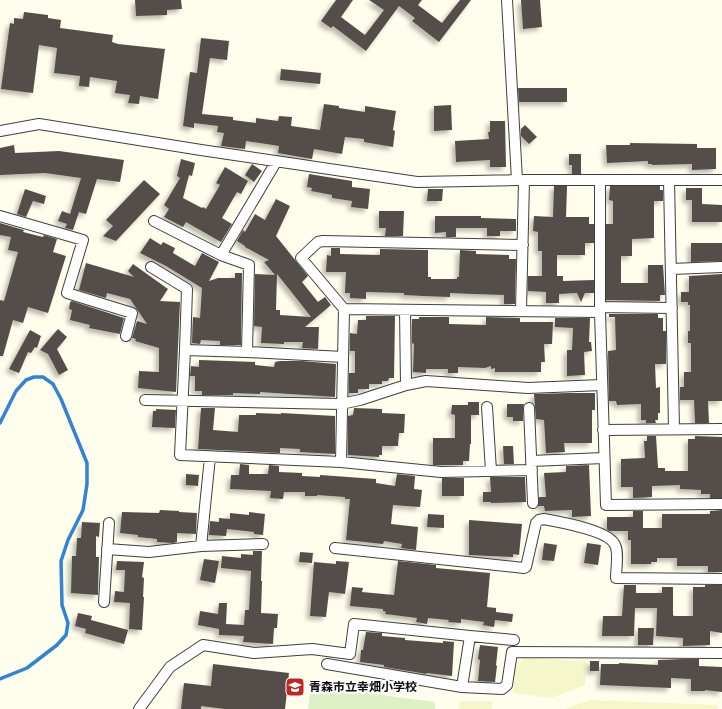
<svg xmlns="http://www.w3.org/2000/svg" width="722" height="709" viewBox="0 0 722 709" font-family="'Times New Roman','Noto Sans JP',serif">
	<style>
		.farmland { fill: #f6f6cb }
		.pitch { fill: #def1c6 }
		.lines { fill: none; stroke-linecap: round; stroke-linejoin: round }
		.stream { stroke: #3284d2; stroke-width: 3.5 }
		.building { fill: #554e48; fill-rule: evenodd; filter: url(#shadow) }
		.minor-casing { stroke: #3f3f3f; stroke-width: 12 }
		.minor { stroke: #fff; stroke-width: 10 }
		.labels { text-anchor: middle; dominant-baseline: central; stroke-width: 4; stroke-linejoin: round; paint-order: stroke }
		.poi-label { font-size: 12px; font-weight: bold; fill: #0c0c0c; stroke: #fff; text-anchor: start }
	</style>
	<defs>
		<filter id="shadow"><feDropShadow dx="-3.5" dy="3.5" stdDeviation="2" flood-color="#0004"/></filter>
	</defs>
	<rect width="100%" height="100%" fill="#fffdeb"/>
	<path class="farmland" d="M524,658L586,661L585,685L551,698L513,693L516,668Z
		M591,700L718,705L717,709H565Z
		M460,701H493L492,709H459Z"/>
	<path class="pitch" d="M311,686L435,702V709H308Z"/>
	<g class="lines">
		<path class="stream" d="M0,423L16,391L26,380L34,377H43L53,384L61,399L87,463V484L83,510L68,540L61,561L62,605L68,623L66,635L57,645L27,668L0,679"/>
	</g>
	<path class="building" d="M135,0H181L182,9L167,10V15L136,16Z
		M336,0H353L341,17L365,35L384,10L369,0H422L418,5L442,23L460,0H471L439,42L412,21L415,18L399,6L366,51L333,26L331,28L321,21Z
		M521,0H540L542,27L523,29Z
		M24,12L48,15V18L61,20L60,28L113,35L112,42L118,44L165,49L158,99L140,96L139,104L128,103L130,95L115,93L117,81L90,77L89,87L79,86L80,76L54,73L57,48L39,45L33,93L1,89L10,23L14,24V18L23,19Z
		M201,38L229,41L227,60L210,58L202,114L233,117V120L256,123V118L278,121L279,116L292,117L291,126L320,130L324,104L339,106V108L365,112V106L396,111L393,130L395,131L393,147L364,142V139L345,137L342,154L314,149L312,159L278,153L279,146L246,141L245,149L221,146L224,133L217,132L218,126L194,123V128L183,126L190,72L197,73Z
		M281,69L321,73L320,84L280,80Z
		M518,88H567V102H519Z
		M451,105L452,130L434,131V106Z
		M490,121H505L506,167H490V160L456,162L455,141L489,139L488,132H490Z
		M525,125L537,137L529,144L521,136V129Z
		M630,143L697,144V148H716V169L692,170V164L652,165V164H648V161L607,163L606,145H630Z
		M14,145L15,153L59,151L124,160L120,182L97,179L86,214L79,212L73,230L65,228L67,224L58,221L62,211L70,214L81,178L45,173L0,175V148Z
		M569,154H581V174H572V165H569Z
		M181,159L195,163L192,176L189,175L183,198L202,208L203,207L206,209L220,185L216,183L225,167L248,181L241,194L237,192L222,218L232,224L221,242L186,222L183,227L164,217L169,209L164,205L180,178L177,176Z
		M252,164L262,171L254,182L245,175Z
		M309,174L352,181V187L370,189L368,209L351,207L352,201L332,198V195L311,191L312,188L307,187Z
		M144,180L160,194L116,241L103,236L113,226L106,220Z
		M554,186H567L566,217H589V224H594V243H585V255H557V276H563V281L594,280V293H585L581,302L577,293L559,294V303H546V292L528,291V276H542V251H538V232L533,231L534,216L553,217Z
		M610,186H660V190H663V201H654V238L632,239V256H621V283H648V265H663L665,295H660V301L606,300V224H613V201L609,200Z
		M686,188H702V204L722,205V222H692V200H686Z
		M25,189L46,196L44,204L33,201L26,217L17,214Z
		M428,189H443L442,201H427Z
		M276,199L290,206L276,236L308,276L302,282L318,302L325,297L331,305L305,327H319L318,349L302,348L303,342H284V344L261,343L262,327L254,326L255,274L275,275L264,262L269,260L245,247V246L237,241L243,230L245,232L255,214L265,220ZM277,274L297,299L311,317L280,315V310H276Z
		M379,211H404L403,236H385L386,228H379Z
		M435,216H481V218L516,219V231H500V236H487V228H456V237H446V232L435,233Z
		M0,223L24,230L23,232L43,237L44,235L57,239L53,252L66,256L48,313L28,307L23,323L13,320L3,356H0V300L4,301L18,252L8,250L11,237L0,235Z
		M150,238L161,245L163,242L175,248L173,253L195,266L202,253L219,262L209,281L218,278H235V273H242L241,345H220V341L201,340L200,344L192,343L193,317L200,318L202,288L166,266L140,253Z
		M691,243H722V261L691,262Z
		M331,248H340V254L380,255V249L428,250V277H431V279H457V277H459L460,250L476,251V254L509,255V259H516L515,304H504V295L473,294L450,293V297L423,296L404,295V293L366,292V299L350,298V293H345L346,272H326L327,255L331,256Z
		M86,263L134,277L128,271L133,264L168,289L160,301L180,302L176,392L138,388L139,371L159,372V348L135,341L136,339L132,338L137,321L147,324L130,299L107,293L106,298L79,290Z
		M722,274V401H708L709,423H695L694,400H680V387H684V372H691V343H688V331H690V305H688V302H681V292H689V276Z
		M72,301L124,318L120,334L89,328L90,325L70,320L72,310L69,309L70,302Z
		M609,314H658V318H663V331H666V364H655L656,388L660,387V413H658V420H655L656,423H646V420H641V404L617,405L616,401H609L608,351L616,350L615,317H609Z
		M366,316H395L394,378H389L388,381H382V384H369V389H358V393H349V373H355V351H350V333L357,334L358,320H366Z
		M419,317H449V324L486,325V317L520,318V322H553L552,344H544L545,362H541V372H495V368L491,369V366L485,368L458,367V373H448V369H426V373L413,372L414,344L412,343V319H419Z
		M555,318H590L589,342H591L592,351L584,352L585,375L567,376V350H572L573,328L555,327Z
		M58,329L67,337L57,349L68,370L59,375L48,354L40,350Z
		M30,330L41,336L37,348L35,347L31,353L28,352L19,373L9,369Z
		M199,360L255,362V365L274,367L275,362L280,361H302L336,364L335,397L260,392V394L233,393V395H202V391H195V376H190L191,366L199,367Z
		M568,393H595V410H592V443H564L565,452L546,453L544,420L536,419L534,394Z
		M468,402H479V415H471V444H470L469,461H463V465H433V438H455V415L451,414L452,405H468Z
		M507,404H524L523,408V421H513V417H507Z
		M201,408H215L213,430L238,432L239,415H256V413L281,414V413L335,416V454L300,452V449L280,448V453L198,449Z
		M354,408L382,409V413L405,414L404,433H399L398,446H382V455H379V457L348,455V416L353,415Z
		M156,409L176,410L175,428L152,427L153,411H156Z
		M647,436H656L658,468H665V471H688V439H695V436L722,437V498H710V494H701V490L680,489V485L652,486V497L633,498V487H621V459L645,458L644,441H647Z
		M503,446H513L514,464H504Z
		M240,464L249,465V474H268L269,465L279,466V472L302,473V476L320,477V475L376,479V483L395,486L397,474L415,476L414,489L422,490L420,507L393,505L391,524L418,527L416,550L401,548L402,544L384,541L383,544L346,540L350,499H345V497L317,495V496H305V492H284L283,499L270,498L271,491L230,489L231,475H239Z
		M589,465L591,516L572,517V510L545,511L544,506H538L539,497H546L544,473L566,472V466Z
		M186,474L199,475L198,486L186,485Z
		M490,477H525L526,502L491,503V502H483V492H491Z
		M442,478H464V496H442Z
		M160,510L179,511V512L197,513L196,534L177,533V542L173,543L157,542V539L138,537V535L120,533L122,512L159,513Z
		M722,510V572H708V566H677V558H657V562H651V564H631V540H628V531H609L607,529V517H633V511H643V528H662V514H710V511Z
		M249,512L265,514L263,535L254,534V532L227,529L226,536L209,535L210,521L219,522V518L230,519V513L249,515Z
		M428,514L444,515V528L427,527Z
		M469,520L522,524L519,555L513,554V557L469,555Z
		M82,522L100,523L99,537L96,536V557H99L98,595L71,593L72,556H76L77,538H81Z
		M544,543L557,545L554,561L542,560Z
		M587,543L601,545L598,565L584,563Z
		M253,551H262L261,581H262L261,613L278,614L277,628H274L273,644L243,642L244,636L219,635V629L198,625L200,611L218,614L219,603H227L226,624L244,625L245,610H249L251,571L221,568L222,556L241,558V554L253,555Z
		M300,552L313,553L312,563L299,562Z
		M204,559L219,561L215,583L200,580Z
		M117,561L144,562L142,577L144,578L143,597H144L142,630L129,629L130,603L114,602L115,591L124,592L125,570H116Z
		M336,561L349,562L345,594L329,592L326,617L310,616L314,562L336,564Z
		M398,561L436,565V568L490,573L487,607L496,608V612L513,614L512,622L495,620L494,627L483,625L484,622L461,619V623L448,622L449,620L428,618L427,624L416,622L417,618L385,614L386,612L383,611V609L350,606L352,587L363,588L362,592L394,595Z
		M624,585H636V593H662V587H673V615L674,616H693V587H705V585H722V633L710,631V645L683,646V638L656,636L657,608H635L634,636H602L603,616H622Z
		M78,613L92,616L91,620L128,630L124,644L85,633L86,629L75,626Z
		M638,628H654L653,645H638Z
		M366,632L382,633V636L405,638V640L443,643V641L454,642L452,676L427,673L426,674L421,673L384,667V665L360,662L361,650H363Z
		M480,645L498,647L496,665L497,666L495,682L478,681L480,660L478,659Z
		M683,659H699V666L722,667V692L705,690V691H691V679L671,678V688L600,685L601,664H619V663L658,665V660Z
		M590,661H599V671H590Z
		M213,664L289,673L285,709H225L201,706V709H181L184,683L211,686Z"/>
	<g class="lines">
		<defs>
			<path id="minor" d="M507,0L517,180
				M0,131L39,124L201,150L417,182L517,180H722
				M600,180V312L606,505L722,504
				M669,180L674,429
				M0,216L83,240L67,293L132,313L126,336
				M154,221L221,255L249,265L247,352
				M221,255L276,162
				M151,267L187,289L185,350
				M671,269L722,267
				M600,307L672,308
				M344,309L301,258L318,242L323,241L523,245
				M405,310L406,385
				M521,310L524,181
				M343,357L247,352L185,350L180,455L341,462L441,472L532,470
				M145,400L341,404L360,400L406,385L426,381L528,388L602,385
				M487,407L491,471
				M529,408L533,503
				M603,430L722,429
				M531,461L604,458
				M341,462L344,309L600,312
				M201,546L210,457
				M335,548L524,568L526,567L536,523L539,520L544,519C559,522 609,530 615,545C619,552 616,570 616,578L722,579
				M107,549L149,552L201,546L263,544
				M104,602L109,523
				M470,636L514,640
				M327,664L462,687L502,689L507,685L512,652L722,653
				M139,709L170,667L203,645L254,653L312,649L350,654L354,624L470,636L462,687"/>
		</defs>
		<use href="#minor" class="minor-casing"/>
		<use href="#minor" class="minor"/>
	</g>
	<defs>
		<symbol id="school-square" viewBox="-11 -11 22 22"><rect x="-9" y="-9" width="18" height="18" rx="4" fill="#c1261f" stroke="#fff"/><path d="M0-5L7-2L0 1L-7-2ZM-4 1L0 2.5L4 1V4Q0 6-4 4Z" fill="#fff"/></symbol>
	</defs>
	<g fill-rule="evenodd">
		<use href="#school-square" x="284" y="676" width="22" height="22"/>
	</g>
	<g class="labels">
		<g class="poi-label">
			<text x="309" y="687">青森市立幸畑小学校</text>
		</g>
	</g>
</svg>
